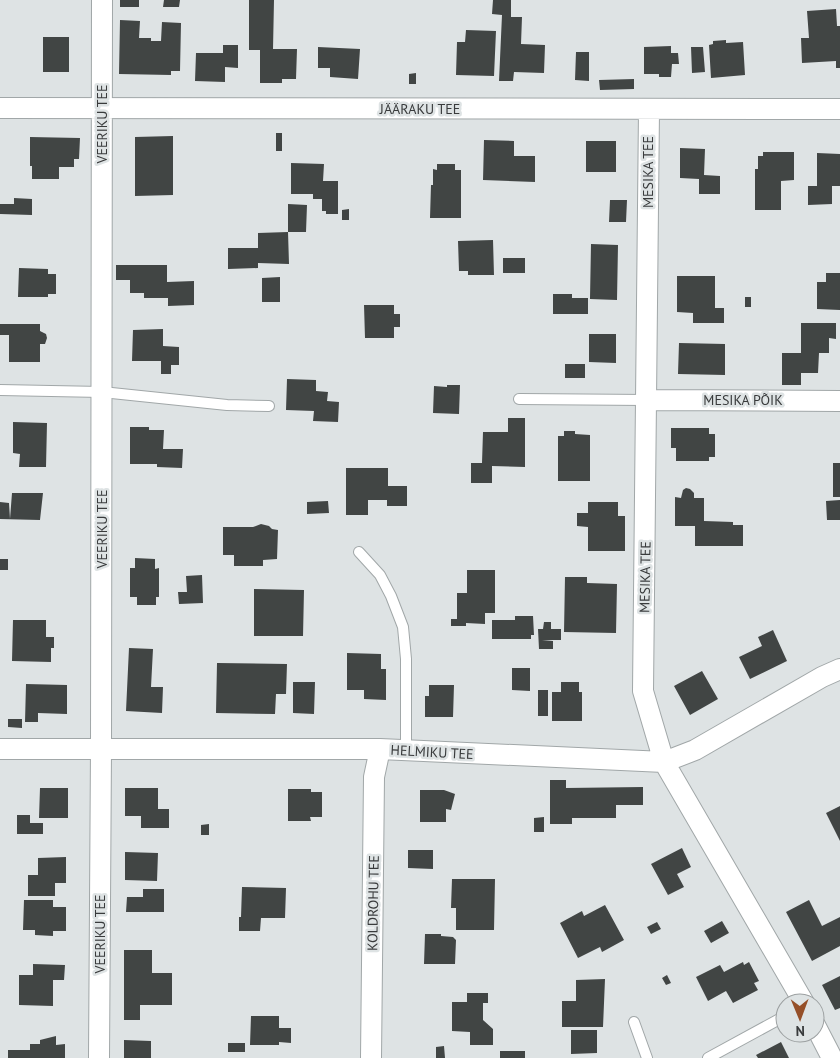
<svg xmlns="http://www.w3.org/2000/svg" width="840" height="1058" viewBox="0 0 840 1058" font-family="'PT Sans',sans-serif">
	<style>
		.building { fill: #414544 }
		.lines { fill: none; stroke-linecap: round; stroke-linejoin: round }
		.service-casing { stroke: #a1a7a8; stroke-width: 12 }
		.minor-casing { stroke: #a1a7a8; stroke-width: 22 }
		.service { stroke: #fff; stroke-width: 10 }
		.minor { stroke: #fff; stroke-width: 20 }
		.labels { text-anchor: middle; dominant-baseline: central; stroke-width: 5; stroke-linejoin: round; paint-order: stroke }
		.street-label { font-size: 14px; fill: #393b3c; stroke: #dee3e4 }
	</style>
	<rect width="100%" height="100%" fill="#dee3e4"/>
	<path class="building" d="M120,0H139V7H120Z
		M164,0H180L179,7H163Z
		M249,0H274L273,49H297L296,79H282V83H260V50H249Z
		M493,0H511V17H522L521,44L545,45L544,73L514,72L513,81H499L502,15L492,14Z
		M836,9L837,26H840V68H836V61L802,63L801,38H809L807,11Z
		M120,20L140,21L139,38H151V41H161L162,22L181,23L180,71H171V75L119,74Z
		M466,30L496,31L494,76L456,75L457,42H465Z
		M43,37H69V72H43Z
		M726,40V43L743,42L745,75L711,78L709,45L713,44V41Z
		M223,45H238V68L225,67V82L195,81L196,53H223Z
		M671,46V53H678L679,64H672L671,77H659V74H644V47Z
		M318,47L360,49L358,79L330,77V68H318Z
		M691,47H703L705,72L692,73Z
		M576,52H589V81L575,80Z
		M416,73V84H409V74Z
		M634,79V89L600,90L599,80Z
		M276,133H282V151H276Z
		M173,136V195L135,196V137Z
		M30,137L80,138L79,159H74V167H59V179H32V166H30Z
		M484,140L514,141V156H535V182L483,180Z
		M586,141H616V172H586Z
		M680,148L705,149L704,175L720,176V194H699V179L680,178Z
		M763,152H794V180L781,181V210H755V169H758V156H763Z
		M817,153L840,154V186H832V204L808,205V186H817Z
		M291,163L324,164L323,181H338V214H326V211H322V199H313V194H291Z
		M437,164H455V170H461V218H430L431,185H433V169L437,170Z
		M14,198L32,199V215L0,214V204H14Z
		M610,200H627L626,222H609Z
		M288,204L307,205L306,232H288Z
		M349,209V220H342V210Z
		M288,232L289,264L258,263V268L228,269V248H258V233Z
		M493,240L494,275H468V271H459L458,241Z
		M591,244L618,245L617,300L590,299Z
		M503,258H525V273H503Z
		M116,265H167V282L194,281V305L168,306V298H144V293H130V280H116Z
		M19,268L48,269V274H56V294H48V297H18Z
		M826,273H840V310L817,309V282H826Z
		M677,276H715V308H724V323H693V313L677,312Z
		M280,277V302H262V278Z
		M553,294H572V298H588V314H553Z
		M745,297H751V307H745Z
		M364,305H394V314H400V327H394V338H365Z
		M801,323H836V339L829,338V353H819L818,373H801V385H782V353H801Z
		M0,324H40V331L46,334L47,338L45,344H40V362H9V335H0Z
		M163,329V346L179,347V365H171V374H161V361H132L133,330Z
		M589,334H616V363L589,362Z
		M679,343L725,344V375L678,374Z
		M565,364H585V378H565Z
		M287,379L316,380V391L328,392L327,401L339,402L338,422L313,421L314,411L286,410Z
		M447,385H460L459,414L433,413L434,386L447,387Z
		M508,418H525V467L492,466V483H471V463H482L483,432H508Z
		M13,422L47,423L46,467H19L20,454L13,453Z
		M130,427H149V430H164L163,449H183L182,468L157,467V464H130Z
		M671,428H709V434H715V457H709V461H676V448H671Z
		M564,431H575V434L590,435V481H558V436H564Z
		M833,463H840V497H833Z
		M346,468H388V486H407V506H387V500H368V515H346Z
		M686,488L690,489L694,493V498H704V521L733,522V525H743V546H695V526H675V497L681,498L683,490Z
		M12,493H43L40,520L0,519V502L9,503L10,519Z
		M840,500V520H827L826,501Z
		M328,501L329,513L307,514V502Z
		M588,502H618V516H625V551H588V527L577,526V513H588Z
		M261,524L269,526L272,529L278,530L277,559L263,560V566H234V555H223V527H253Z
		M135,558L155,559V569L159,568V597H156V605H137V597H130V568H135Z
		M0,559H8V570H0Z
		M467,570H495V613H485V624L466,623V626H451V619H457V593H467Z
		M202,575L203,603L179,604L178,592H187L186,576Z
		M565,577H587V583L617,584L616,633L564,632Z
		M254,589L304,590L303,636H254Z
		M515,616H533L534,635H531V639H492V620H515Z
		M13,620H46V637H54V648H51V662L12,661Z
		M544,622H551V629H561V640H542L553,641V649H539L538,629H543Z
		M773,630L787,661L750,679L739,657L762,646L758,637Z
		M129,648L153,649L151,687H163L162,713L126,711Z
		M347,653L381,654V669H386V700L364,699V690H347Z
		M217,663L287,664L286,694H276L275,714L216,713Z
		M512,668H530V691L512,690Z
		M702,671L718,699L690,715L674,686Z
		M293,682H315L314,714L293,713Z
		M561,682H579V692H582V721H552V692H561Z
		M26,684L67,685V714L38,713V722H25Z
		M429,685H454L453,717H425V696H429Z
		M538,690H548V716H538Z
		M8,719H22V728L8,727Z
		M550,780H566V788L643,787V805H616V818H572V824H550Z
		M40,788H68V818H39Z
		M125,788H158V809H169V828H141V816H125Z
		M288,789H311V792H322V817H310L311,821H288Z
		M420,790H444L455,794L451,810L446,809V822H420Z
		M840,806V841L826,813Z
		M17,815H30V823H43V834H17Z
		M544,817V832H534V818Z
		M209,824V835H201V825Z
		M682,848L691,867L677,874L684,887L668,895L651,864Z
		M408,850H433V869L408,868Z
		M125,852L158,853L157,881L125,880Z
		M66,857V883H55V896H28V875H38V858Z
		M452,879H495L494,930H456V908H451Z
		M242,887L286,888L285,918H261L260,931H239V917H241Z
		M143,889H164V912H126L127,897H143Z
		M24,900H53V907H66V931H53V936L35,935V930H23Z
		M809,900L822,926L840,917V946L812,961L786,912Z
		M605,905L624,940L602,952L600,947L578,958L560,923L582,911L584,916Z
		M722,921L729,933L711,943L704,931Z
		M657,922L661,929L651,934L647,927Z
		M425,934H441V936L453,937L456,940L455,964H424Z
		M124,950H152V973H172V1005H140V1020H124Z
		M743,962L744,965L749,962L759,981L754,983L758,990L733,1003L726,991L708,1001L696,977L720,965L724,972Z
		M33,964L65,965L64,980H53V1006L19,1005V975H33Z
		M667,975L671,983L666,985L662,978Z
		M840,976V1008L835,1010L822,985Z
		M605,979L603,1027H562V1001H576V980Z
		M467,993H488V1003H483V1020L493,1029V1045H470V1032L452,1031V1002H467Z
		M251,1016H279V1028H291V1043L279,1042V1045H250Z
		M571,1030H597V1053L571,1054Z
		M56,1036V1045L65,1044V1058H8V1050H30V1044H40V1040Z
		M124,1040L151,1041V1058H124Z
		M781,1042L789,1058H758L756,1055Z
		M228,1043H245V1052H228Z
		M444,1046L445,1058H436V1047Z
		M500,1051H525V1058H500Z"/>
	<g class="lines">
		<defs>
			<path id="service" d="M0,390L102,392L227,405L269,406
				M519,399L647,400
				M359,552L380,575L391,596L403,627L406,659V750
				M634,1022L647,1058
				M708,1058L785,1016"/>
			<path id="minor" d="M0,108L840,109
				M649,110L643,691L664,762L804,1003
				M647,400L840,401
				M0,749H380L664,762L695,750L822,677L840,669
				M815,1025L832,1058
				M99,1058L101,749L102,0
				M371,1058L374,777L380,749"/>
		</defs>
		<use href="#service" class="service-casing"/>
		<use href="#minor" class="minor-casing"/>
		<use href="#service" class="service"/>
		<use href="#minor" class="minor"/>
	</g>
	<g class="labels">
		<g class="street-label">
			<text x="420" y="109">JÄÄRAKU TEE</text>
			<text transform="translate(102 124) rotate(-90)">VEERIKU TEE</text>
			<text transform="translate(648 172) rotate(-90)">MESIKA TEE</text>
			<text x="743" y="400">MESIKA PÕIK</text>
			<text transform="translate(102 529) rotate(-90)">VEERIKU TEE</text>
			<text transform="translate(645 577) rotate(-89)">MESIKA TEE</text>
			<text transform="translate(432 752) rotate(3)">HELMIKU TEE</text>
			<text transform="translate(373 903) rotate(-89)">KOLDROHU TEE</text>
			<text transform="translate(100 934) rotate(-90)">VEERIKU TEE</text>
		</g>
	</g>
	<g transform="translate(800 1018) rotate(179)"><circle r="24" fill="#dee3e4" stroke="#9ca0a1"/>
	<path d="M0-4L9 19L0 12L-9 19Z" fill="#954f28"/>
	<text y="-8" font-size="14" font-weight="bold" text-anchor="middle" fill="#393b3c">N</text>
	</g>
</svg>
